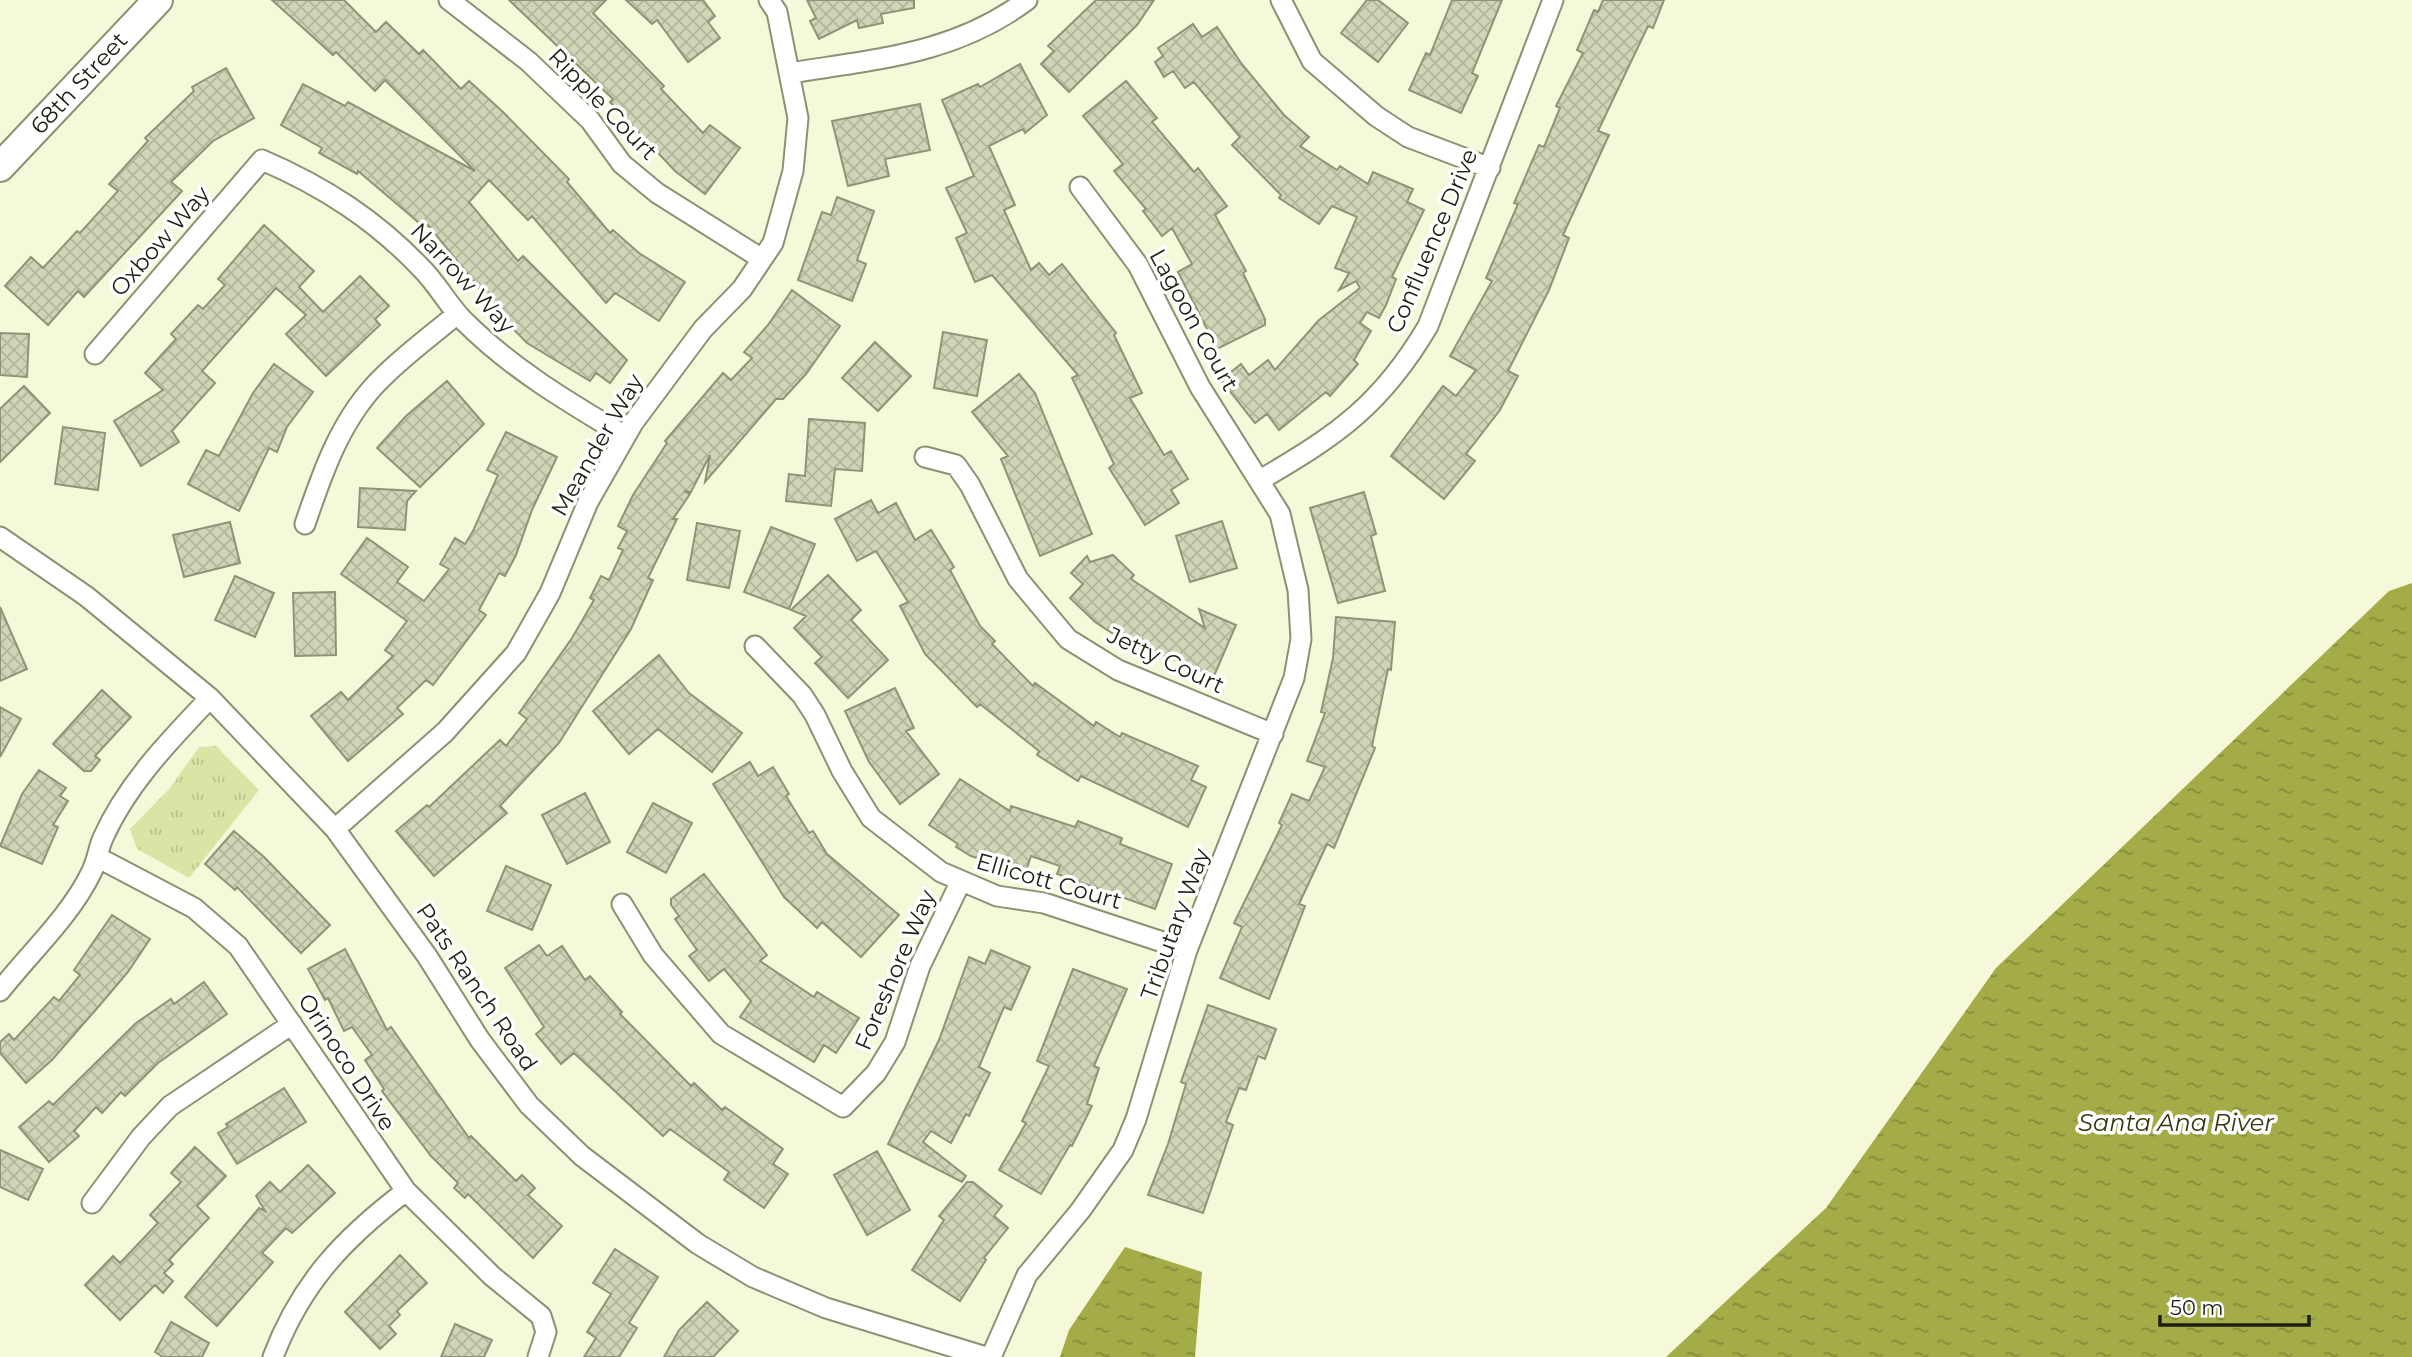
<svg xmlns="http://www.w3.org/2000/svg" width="2412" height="1357" viewBox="0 0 2412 1357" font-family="Montserrat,sans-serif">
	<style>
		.park { fill: url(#park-tufts) }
		.water { fill: url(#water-ripples) }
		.building { fill: url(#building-cross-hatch); stroke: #909477; stroke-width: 2 }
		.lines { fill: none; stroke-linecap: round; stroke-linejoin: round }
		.street-casing { stroke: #8c9174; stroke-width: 23 }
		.secondary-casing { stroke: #8c9174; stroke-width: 32 }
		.street { stroke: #fff; stroke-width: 19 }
		.secondary { stroke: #fff; stroke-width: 28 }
		.labels { text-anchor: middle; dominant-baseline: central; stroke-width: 7; stroke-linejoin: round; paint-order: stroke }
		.street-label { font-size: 23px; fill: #1d1f13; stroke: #fff }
		.water-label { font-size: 24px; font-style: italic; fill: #36390f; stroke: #fff }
	</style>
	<defs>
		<pattern id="park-tufts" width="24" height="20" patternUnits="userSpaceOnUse" patternTransform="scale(1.75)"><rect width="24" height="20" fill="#dbe3a5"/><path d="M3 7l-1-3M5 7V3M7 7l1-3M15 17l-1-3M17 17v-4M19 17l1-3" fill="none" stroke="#bcc28d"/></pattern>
		<pattern id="water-ripples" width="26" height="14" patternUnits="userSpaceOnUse" patternTransform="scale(1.75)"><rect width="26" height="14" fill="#a3ac47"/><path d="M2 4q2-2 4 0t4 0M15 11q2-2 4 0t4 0" fill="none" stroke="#848b3a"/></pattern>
		<pattern id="building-cross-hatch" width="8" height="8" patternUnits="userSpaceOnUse" patternTransform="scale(1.75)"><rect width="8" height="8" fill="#d0d5b6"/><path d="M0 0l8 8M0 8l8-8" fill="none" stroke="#b2b69c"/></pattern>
	</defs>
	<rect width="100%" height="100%" fill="#f5f9da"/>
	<path class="park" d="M216,746L259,790L189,878L137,849L130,829L170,788L199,747Z"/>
	<path class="water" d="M2412,583V1357H1666L1826,1208L1996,968L2389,591Z
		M1125,1247L1202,1272L1195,1357H1060L1069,1330Z"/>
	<path class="building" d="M272,0H344L376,32L386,22L419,54L423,50L461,89L469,81L503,112L569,179L567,182L610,233L613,230L639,253L685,282L659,321L615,293L606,303L532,216L528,220L489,180L469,202L518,261L523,256L627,360L610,383L596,373L590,381L527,343L482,297L485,295L428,225L425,228L358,171L357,174L319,153L322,148L281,125L303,84L345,106L348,102L475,171L385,80L375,91L336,52L333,55Z
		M509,0H606L593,13L664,86L661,89L703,133L710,125L740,148L705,194L675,171L610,102L613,99Z
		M626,0H703L715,16L708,22L720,38L688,62L657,20L652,24Z
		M807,0H914V8L881,14L883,23L859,28L857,20L819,39L810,21L816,18Z
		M1096,0H1154L1137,25L1069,92L1041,64L1054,51L1048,46Z
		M1367,0H1378L1408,23L1378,62L1341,33Z
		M1452,0H1502L1472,73L1478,76L1461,113L1409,90L1426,53L1430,55Z
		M1603,0H1664L1653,28L1648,26L1598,131L1609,135L1563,235L1569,238L1549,290L1508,371L1518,376L1500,410L1466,454L1475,461L1444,499L1391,456L1443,386L1456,396L1476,370L1450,356L1492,281L1486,278L1518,204L1514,203L1539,145L1544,147L1560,108L1556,106L1583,53L1577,50L1594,10L1598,12Z
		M1193,24L1202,37L1217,27L1241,63L1284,115L1309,137L1300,146L1337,170L1340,166L1368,184L1373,172L1413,189L1407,202L1424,210L1392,277L1396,279L1386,305L1379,318L1367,312L1360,323L1371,331L1354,360L1358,364L1330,396L1326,392L1279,430L1267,414L1255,423L1221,380L1241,364L1249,375L1268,360L1275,370L1319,320L1360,288L1356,281L1339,290L1349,273L1335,268L1357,217L1332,206L1319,224L1279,198L1281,195L1232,145L1240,137L1194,82L1185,88L1173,71L1164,77L1155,62L1163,56L1158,48Z
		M1020,64L1047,115L1025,133L1023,129L989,146L1015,205L1004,210L1031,270L1039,263L1049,275L1062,264L1116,333L1114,335L1142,393L1130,398L1164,455L1171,451L1188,479L1171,490L1179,503L1145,525L1109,468L1114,464L1072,378L1078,375L992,275L975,282L956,238L967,233L946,188L974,176L942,100L978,84L980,87Z
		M226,68L254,118L213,141L171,182L182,191L84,297L78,291L48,325L5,286L31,257L43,268L77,231L80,233L118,191L109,184L148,141L145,138L194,91L192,87Z
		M1126,81L1157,118L1152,122L1194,172L1198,168L1227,206L1215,215L1246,271L1243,273L1265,319V325L1217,349L1178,272L1192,264L1172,228L1162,236L1143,211L1146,209L1114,171L1123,164L1083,116Z
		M920,104L930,150L885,159L889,176L848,186L832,121Z
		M837,197L874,211L857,260L866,264L852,301L798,280L822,212L831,215Z
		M264,225L314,271L299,287L323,312L360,276L389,306L375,319L380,325L326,376L286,334L306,315L276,288L202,371L215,383L172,431L179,442L141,466L114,421L163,390L145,373L176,339L171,334L198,305L203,309L225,285L218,279Z
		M792,290L840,326L806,374L783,399H776L705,482L710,455L691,492L684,491L690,494L673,519H677L648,578L653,580L631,629L559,743L500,806L507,813L434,876L396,831L427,805L429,807L500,740L506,746L527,719L519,713L572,638L594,600L590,598L601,576L609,580L623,550L618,548L627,531L618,526L633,495L667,443L665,441L723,373L731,380L752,358L744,352L768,325Z
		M943,332L987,340L977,396L934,388Z
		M0,333L29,334L27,377L0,375Z
		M875,342L911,376L878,411L842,378Z
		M274,364L313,392L287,427L277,452L269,448L239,511L188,484L206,450L219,456L253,393Z
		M1019,374L1035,393L1092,534L1040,556L1001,459L1008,456L972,412Z
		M447,381L484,424L420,487L377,448L406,416Z
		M24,386L50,413L0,462V409Z
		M809,419L865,423L862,471L835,469L831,506L786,501L789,474L805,476Z
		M63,427L105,433L98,490L55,484Z
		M506,432L557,457L532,510L516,555L505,576L499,573L479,610L486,615L433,685L426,680L397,708L403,714L348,761L311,716L341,692L348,700L393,656L385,650L407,621L341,574L367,538L408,567L397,582L424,601L449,569L440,564L455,538L465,544L473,531L498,475L487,470Z
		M360,488L416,491L407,501L405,530L358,527Z
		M1364,492L1376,534L1371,536L1385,591L1338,603L1310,508Z
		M871,500L878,513L896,503L915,540L931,530L954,567L950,570L980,626L995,641L992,644L1033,686L1035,683L1094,726L1096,722L1120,737L1122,733L1198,766L1191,780L1206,787L1188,827L1081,776L1078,781L1037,755L1039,751L980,704L977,707L925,654L900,606L908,602L876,551L857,561L835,519Z
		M1222,521L1237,568L1190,582L1176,536Z
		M230,522L240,563L184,577L173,535Z
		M697,523L740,531L729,588L687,580Z
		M771,527L815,544L789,609L744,592Z
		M1113,555L1134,575L1131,579L1205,628L1199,609L1236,625L1214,676L1148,649L1141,659L1121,646L1124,641L1095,622L1070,598L1083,584L1071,573L1087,556L1090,562Z
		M828,575L861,610L851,620L888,660L848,698L815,663L822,657L794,628L806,616L791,610Z
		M235,576L274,593L255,637L215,620Z
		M335,592L336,655L295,656L293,593Z
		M0,607L27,669L0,681Z
		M1336,617L1395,622L1391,670L1388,669L1372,746L1375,748L1334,848L1327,844L1299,904L1305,906L1269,999L1220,978L1242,927L1234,923L1282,825L1279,823L1292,794L1309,801L1325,767L1307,761L1325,713L1321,712L1333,658Z
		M659,655L689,693L742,733L712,772L658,729L629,754L593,711Z
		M895,688L914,728L906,731L939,774L900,804L869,762L845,711Z
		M102,690L131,717L95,756L100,760L91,771H84L53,744Z
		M0,707L21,719L0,757Z
		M750,762L758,776L773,767L789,794L786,796L809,833L813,831L827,854L899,915L861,957L822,922L817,928L784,897L713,784Z
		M39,770L66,788L60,796L68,801L53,825L58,827L42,864L0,846L22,794Z
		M960,779L1010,811L1011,806L1075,827L1078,821L1122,838L1120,844L1172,864L1155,909L1057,874L1060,866L1031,856L1025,874L971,856L956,847L958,844L929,825Z
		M585,793L610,842L567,864L542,815Z
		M653,803L692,823L666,873L627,852Z
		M234,831L264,857L330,925L301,953L237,887L235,890L205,864Z
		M506,866L551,885L532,930L487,911Z
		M704,874L767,955L760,961L814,997L817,992L859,1018L836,1053L824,1045L814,1062L740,1017L751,1001L724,969L709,981L689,956L697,950L675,919L679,916L671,905V899Z
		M112,915L150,939L128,972L99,1006L52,1060L26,1083L0,1053V1042L9,1034L14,1040L54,997L59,1001L80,975L74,970Z
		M539,945L547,956L562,946L585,980L590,976L622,1012L620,1014L691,1086L694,1083L722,1110L725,1107L783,1149L773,1164L788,1174L764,1208L724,1180L729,1172L670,1129L663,1136L574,1053L561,1064L536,1034L544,1027L505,968Z
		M345,949L387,1030L391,1027L469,1138L471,1136L516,1181L522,1175L535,1188L528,1195L562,1226L533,1258L468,1194L465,1198L454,1188L458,1183L431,1156L382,1091L384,1089L365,1060L372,1055L352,1027L344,1031L328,998L325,1000L308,969Z
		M991,950L1030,967L1011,1010L1004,1007L979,1067L990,1073L969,1116L966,1114L951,1143L931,1131L923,1142L966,1176L962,1182L888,1144L939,1040L969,957L985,964Z
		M1073,969L1127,989L1094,1066L1099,1068L1087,1104L1092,1106L1072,1146L1070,1145L1041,1194L999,1170L1026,1123L1022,1121L1049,1066L1037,1061Z
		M204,982L227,1014L158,1063L125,1096L121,1092L102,1113L96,1107L74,1131L79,1136L49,1162L19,1127L49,1101L53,1105L136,1023L171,999L174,1004Z
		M1208,1005L1276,1029L1265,1059L1258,1056L1246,1090L1239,1088L1226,1122L1233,1125L1203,1213L1148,1195L1168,1144L1186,1084L1181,1082Z
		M284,1088L306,1122L237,1164L218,1133L228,1127L226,1124Z
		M195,1147L226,1176L197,1206L209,1218L169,1260L173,1264L164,1273L173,1281L163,1293L155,1285L120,1320L85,1285L113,1256L120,1263L158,1223L150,1215L181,1182L171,1173Z
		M0,1150L43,1169L28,1200L0,1187Z
		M877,1151L910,1210L867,1235L834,1175Z
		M308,1165L335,1193L292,1233L286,1228L262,1253L273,1262L217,1326L185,1297L259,1208L265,1211L256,1196L270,1182L280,1192Z
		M967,1182H973L1002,1206L994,1216L1008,1228L984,1258L986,1260L960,1301L912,1270L944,1220L939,1216Z
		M615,1249L658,1277L629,1323L637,1328L619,1357H584L596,1338L587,1332L611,1294L593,1283Z
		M400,1255L427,1283L397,1311L400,1315L389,1326L396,1334L380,1349L345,1312Z
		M707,1302L738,1331L713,1357H664L679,1330Z
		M171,1322L209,1343L202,1357H163L155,1352Z
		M455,1324L492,1340L484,1357H441Z"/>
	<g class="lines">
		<defs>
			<path id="street" d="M449,0L528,61L590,120L622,164L657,193L762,259
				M1281,0L1312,61L1376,116L1408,137L1490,168
				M790,73C877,59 955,54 1027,0
				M95,354L262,160C325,187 377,221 424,271C439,287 449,306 464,321C512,369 568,402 625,436
				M925,457L956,465L970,485L1018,579L1068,639L1118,670L1273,734
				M1260,480C1338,435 1382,404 1428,326L1553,0
				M305,524C322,474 339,424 375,385C400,358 430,337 457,314
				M0,537L86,596L210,698L335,829L427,956L480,1040L529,1105L582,1156L698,1244L753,1277L826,1308L986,1357
				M755,646L802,695L815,715L842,771L871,818L941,872L997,896L1044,903L1187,950
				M335,829L445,732L516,653L550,593L588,502L633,423L703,329L742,289L773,243L793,171L798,118L777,12L769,0
				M97,857L194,908L238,946L406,1191L492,1276L541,1316L546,1332L538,1357
				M622,904L653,955L721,1034L843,1107L876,1073L895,1042L920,966L961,881
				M0,991C29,954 71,915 91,873C97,862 98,849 103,838C127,784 170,740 210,698
				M92,1203L141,1137L170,1106L292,1024
				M273,1357C301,1283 344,1238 406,1191
				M991,1357L1027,1275L1080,1211L1123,1150L1136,1119L1187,950L1294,678L1301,639L1298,590L1280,514L1200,387L1138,265L1080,187"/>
			<path id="secondary" d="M0,167L158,0"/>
		</defs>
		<use href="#street" class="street-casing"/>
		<use href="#secondary" class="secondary-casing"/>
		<use href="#street" class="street"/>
		<use href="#secondary" class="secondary"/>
	</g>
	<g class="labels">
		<g class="street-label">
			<text transform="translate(79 83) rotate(-47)">68th Street</text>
			<text transform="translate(603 104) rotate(46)">Ripple Court</text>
			<text transform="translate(160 241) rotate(-49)">Oxbow Way</text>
			<text transform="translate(1432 241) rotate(-67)">Confluence Drive</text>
			<text transform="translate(463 278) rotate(47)">Narrow Way</text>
			<text transform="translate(1194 320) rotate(61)">Lagoon Court</text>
			<text transform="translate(597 445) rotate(-60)">Meander Way</text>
			<text transform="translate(1166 660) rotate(25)">Jetty Court</text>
			<text transform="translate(1049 881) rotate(16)">Ellicott Court</text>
			<text transform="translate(1175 924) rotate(-70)">Tributary Way</text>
			<text transform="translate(895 970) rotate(-67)">Foreshore Way</text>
			<text transform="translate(477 987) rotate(56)">Pats Ranch Road</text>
			<text transform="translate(347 1062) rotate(57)">Orinoco Drive</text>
		</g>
		<g class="water-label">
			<text x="2176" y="1122">Santa Ana River</text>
		</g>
	</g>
	<path d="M2160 1315v10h149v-10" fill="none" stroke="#1d1f13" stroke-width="3.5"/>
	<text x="2170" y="1315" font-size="21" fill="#1d1f13" stroke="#ffffff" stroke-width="5" paint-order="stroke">50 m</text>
</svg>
